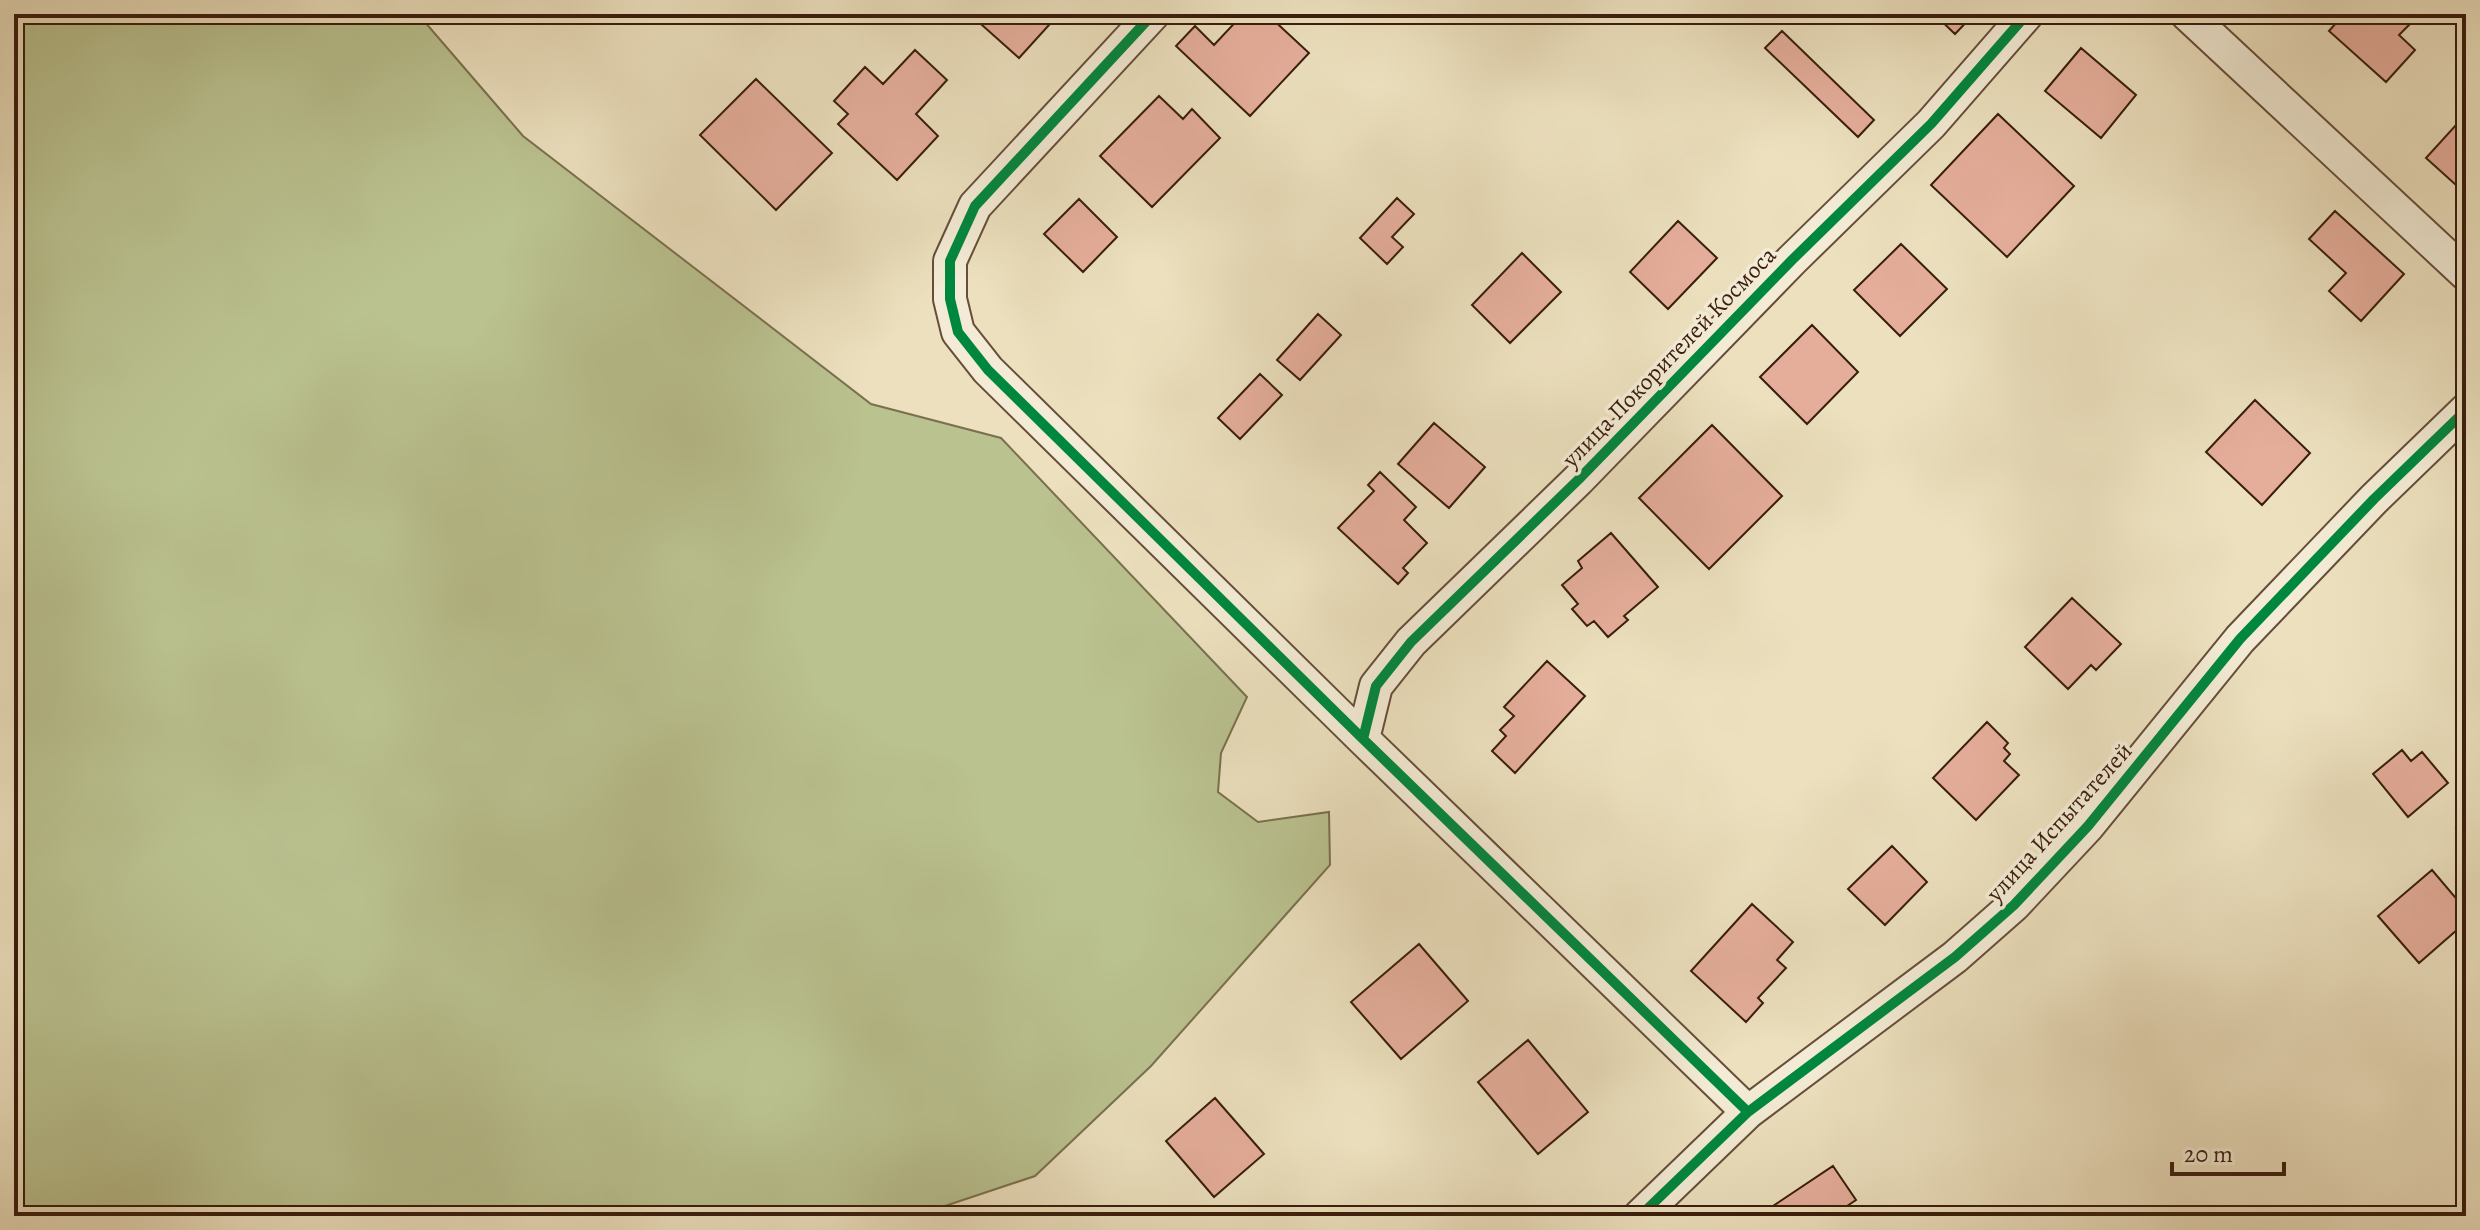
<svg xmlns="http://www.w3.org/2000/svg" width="2480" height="1230" viewBox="0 0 2480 1230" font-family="Alegreya,serif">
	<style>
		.green { fill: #bac290; stroke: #7a704e; stroke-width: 2 }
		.building { fill: #e5ae9b; stroke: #391d0d; stroke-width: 2 }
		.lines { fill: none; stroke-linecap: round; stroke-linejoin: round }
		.minor-casing { stroke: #664e39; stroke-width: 36 }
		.minor { stroke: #f3ebd5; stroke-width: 32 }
		.cycleway-casing { stroke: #f3ebd5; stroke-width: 15 }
		.cycleway { stroke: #00873e; stroke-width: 10 }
		.labels { text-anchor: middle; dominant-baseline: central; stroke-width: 7; stroke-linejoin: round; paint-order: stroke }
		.street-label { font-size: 24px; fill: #391d0d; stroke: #f3ebd5 }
	</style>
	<rect width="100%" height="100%" fill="#ece0be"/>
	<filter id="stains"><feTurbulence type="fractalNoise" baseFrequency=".0025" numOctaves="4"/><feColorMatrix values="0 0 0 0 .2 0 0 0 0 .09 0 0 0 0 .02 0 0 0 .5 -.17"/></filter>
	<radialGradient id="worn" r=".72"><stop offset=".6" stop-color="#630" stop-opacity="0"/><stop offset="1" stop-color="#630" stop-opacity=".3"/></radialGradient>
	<path class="green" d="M14,14H418L523,136L871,404L1001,438L1247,697L1221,753L1218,792L1258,822L1329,812L1330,865L1151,1066L1035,1176L915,1216H14Z"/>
	<path class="building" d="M976,14H1059L1019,58L973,17Z
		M1253,14H1267L1309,53L1250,116L1176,46L1195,26L1214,45L1242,15L1248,20Z
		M1934,14H1974L1955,34Z
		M2344,14H2399L2410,24L2399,35L2415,50L2386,82L2329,31Z
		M1782,31L1874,120L1858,137L1765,48Z
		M2081,48L2136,95L2101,138L2045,91Z
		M915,50L947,80L916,114L938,136L897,180L838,124L848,114L834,101L865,67L883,84Z
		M756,79L832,153L776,210L700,135Z
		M1159,96L1183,119L1192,109L1220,138L1152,207L1100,156Z
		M1998,114L2074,186L2007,257L1931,185Z
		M2466,114V194L2426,158Z
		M1397,198L1414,214L1392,237L1403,247L1387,264L1360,238Z
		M1079,199L1117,237L1083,272L1044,234Z
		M2335,211L2404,274L2361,321L2329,291L2346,273L2309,239Z
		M1678,221L1717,258L1668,309L1630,272Z
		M1901,244L1947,289L1900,336L1854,290Z
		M1522,253L1561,292L1510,343L1472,305Z
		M1318,314L1341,335L1300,380L1277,360Z
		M1812,325L1858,372L1807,424L1760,377Z
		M1260,374L1282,395L1240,439L1218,418Z
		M2255,400L2310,453L2262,505L2206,452Z
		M1434,423L1485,467L1449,508L1398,464Z
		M1712,425L1782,496L1709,569L1639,498Z
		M1380,472L1416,507L1404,520L1427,543L1403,568L1408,573L1398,584L1338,528L1374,491L1368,485Z
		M1611,533L1658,587L1624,616L1628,620L1608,637L1594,621L1587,626L1572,609L1578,604L1562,585L1582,568L1578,561Z
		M2072,598L2121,644L2096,670L2091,665L2068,689L2025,647Z
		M1547,661L1585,696L1515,773L1492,751L1506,736L1500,730L1514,716L1504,707Z
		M1987,722L2008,743L2004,748L2010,754L2004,761L2019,775L1976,820L1933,778Z
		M2402,750L2411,761L2422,752L2448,783L2408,817L2373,774Z
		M2466,821V843L2456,828Z
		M1892,846L1927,882L1885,925L1848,889Z
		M2432,870L2466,910V922L2419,963L2378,916Z
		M1752,904L1793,942L1777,960L1786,968L1758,998L1763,1003L1746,1022L1691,971Z
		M1419,944L1468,1001L1401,1059L1351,1002Z
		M1528,1040L1588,1112L1538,1154L1478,1082Z
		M1215,1098L1264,1154L1214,1197L1166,1141Z
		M1833,1166L1856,1200L1832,1216H1780L1773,1206Z"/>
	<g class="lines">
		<defs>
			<path id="minor" d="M1153,14L975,206L950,261V299L958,332L988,370L1363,739L1748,1112
				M2187,14L2466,274
				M1363,739L1376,686L1411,642L1578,480L1792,260L1931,124L2027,14
				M1640,1216L1748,1112L1955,957L2014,905L2088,826L2240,639L2374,499L2466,410"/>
		</defs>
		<use href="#minor" class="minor-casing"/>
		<use href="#minor" class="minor"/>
		<defs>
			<path id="cycleway" d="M1153,14L975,206L950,261V299L958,332L988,370L1363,739L1748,1112
				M1363,739L1376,686L1411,642L1578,480L1792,260L1931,124L2027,14
				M1640,1216L1748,1112L1955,957L2014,905L2088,826L2240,639L2374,499L2466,410"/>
		</defs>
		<use href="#cycleway" class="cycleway-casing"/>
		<use href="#cycleway" class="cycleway"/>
	</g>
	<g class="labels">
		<g class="street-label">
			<text transform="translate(1669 357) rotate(-46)">улица Покорителей Космоса</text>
			<text transform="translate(2059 822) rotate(-48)">улица Испытателей</text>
		</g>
	</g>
	<rect width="2480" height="1230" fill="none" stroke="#ece0be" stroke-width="48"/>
	<rect x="16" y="16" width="2448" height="1198" fill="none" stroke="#391d0d" stroke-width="4"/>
	<rect x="24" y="24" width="2432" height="1182" fill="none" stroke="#391d0d" stroke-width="2"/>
	<path d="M2172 1162v12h112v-12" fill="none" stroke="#391d0d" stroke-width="4"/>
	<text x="2184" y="1162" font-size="24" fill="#391d0d" stroke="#f3ebd5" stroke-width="6" paint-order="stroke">20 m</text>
	<rect width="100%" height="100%" filter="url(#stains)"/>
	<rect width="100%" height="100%" fill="url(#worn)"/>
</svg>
